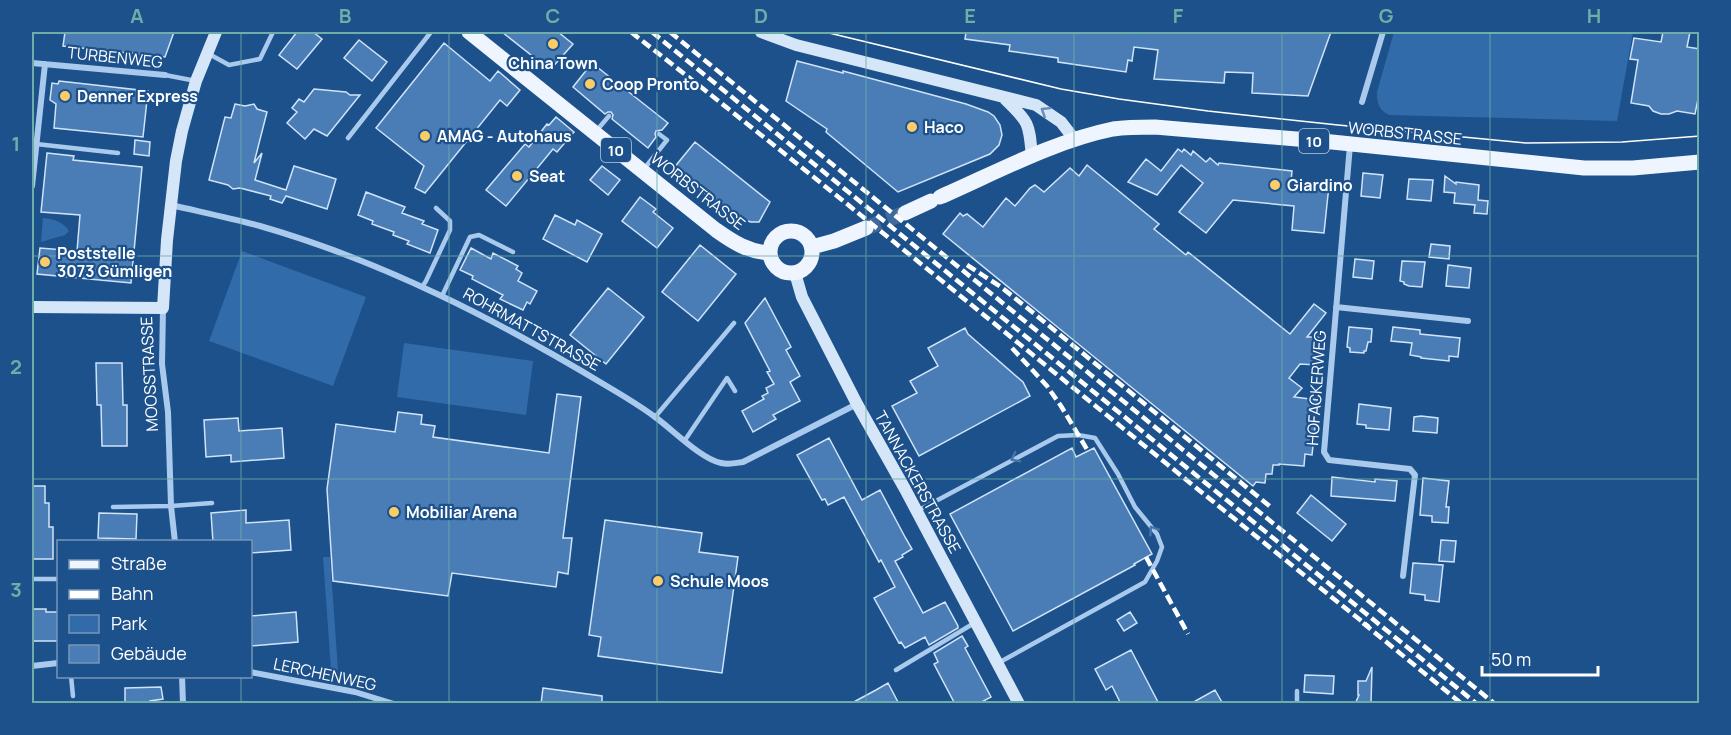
<svg xmlns="http://www.w3.org/2000/svg" width="1731" height="735" viewBox="0 0 1731 735" font-family="Manrope,sans-serif">
	<style>
		.green { fill: #316ba9 }
		.building { fill: #4a7db5; stroke: #cfe3f9; stroke-width: 1.5 }
		.lines { fill: none; stroke-linecap: round; stroke-linejoin: round }
		.primary-tunnel { stroke: #3f6b9c; stroke-width: 15; stroke-dasharray: 15 8; stroke-linecap: butt }
		.lane { stroke: #a9caec; stroke-width: 4.5 }
		.street { stroke: #a9caec; stroke-width: 6 }
		.secondary { stroke: #d5e6f9; stroke-width: 12 }
		.primary { stroke: #eff5ff; stroke-width: 15 }
		.tram { stroke: #fff; stroke-width: 1.5 }
		.rail { stroke: #fff; stroke-width: 4.5; stroke-dasharray: 10 4.5; stroke-linecap: butt }
		.oneway { stroke: #678db7 }
		.oneway2 { stroke: #4775a8 }
		.grid { fill: none; stroke: #6fada8; stroke-width: 1.5; stroke-opacity: 0.55 }
		.poi-dot { fill: #fbcc68; stroke: #1d518b; stroke-width: 2 }
		.labels { text-anchor: middle; dominant-baseline: central; stroke-width: 4.5; stroke-linejoin: round; paint-order: stroke }
		.shield { fill: #1d518b; stroke: #bbcbdc; stroke-width: 1.5 }
		.shield-label { font-size: 15px; font-weight: bold; fill: #fff }
		.street-label { font-size: 16px; fill: #fff; stroke: #1d518b }
		.poi-label { font-size: 16px; font-weight: bold; fill: #fff; stroke: #1d518b; text-anchor: start }
		.neatline { fill: none; stroke: #6fada8; stroke-width: 2 }
		.grid-label { font-size: 20px; text-anchor: middle; font-weight: bold; fill: #6fada8 }
	</style>
	<rect width="100%" height="100%" fill="#1d518b"/>
	<path class="green" d="M1394,32H1633L1617,121L1389,115C1379,110 1377,104 1377,92Z
		M43,218C54,219 62,221 69,231L65,235L41,242Z
		M242,251L366,297L333,386L209,341Z
		M404,343L533,361L526,415L397,397Z
		M323,557H330L338,670H331Z"/>
	<path class="building" d="M65,32H174L165,57L63,46Z
		M297,32H313L322,39L297,69L279,55Z
		M502,32H558L573,44L550,70Z
		M966,32H1331L1308,96L1252,93L1253,73L1225,72L1224,83L1154,79L1158,50L1134,47L1132,61L1128,60L1126,72L1058,62V58L1009,51L1010,45L965,39Z
		M1663,32H1690L1687,47L1700,49V89L1695,114L1677,111L1669,114H1661L1653,111L1649,106L1631,103L1638,60L1630,59L1634,38L1661,42Z
		M359,40L387,62L372,81L344,58Z
		M444,43L490,81L498,71L520,90L507,106L500,100L425,193L415,188L424,166L376,128Z
		M797,61L843,73V71L966,104L988,112L994,116L1000,125L1002,135L999,145L990,154L898,192L826,132L827,129L786,101Z
		M592,63L668,123L662,130L656,131L655,134L656,137L648,148L612,119L613,115L611,112H608L605,114L573,87Z
		M59,81L148,91L143,137L54,128L56,104L50,100L52,83L58,84Z
		M314,89L346,92L350,95H360L327,136L314,129L305,139L287,123L297,112L292,108L299,99L304,102Z
		M235,104L245,106L254,104L257,109L267,112L254,163L262,153L255,180L286,190L294,166L336,179L327,209L286,196L282,203L270,199L271,196L240,188L233,189L228,185L209,180L225,117L231,118Z
		M556,117L574,132L557,152L553,149L506,206L486,190L525,144L529,147L547,124L549,125Z
		M135,140L150,142L149,156L134,154Z
		M695,142L770,202L759,222H751L741,219L724,209L673,169Z
		M1178,149L1182,152L1184,149L1191,155L1193,151L1206,162L1210,158L1218,165L1219,163L1292,171L1291,182L1329,185L1324,233L1292,230L1294,206L1233,200L1206,233L1179,212L1203,183L1181,165L1157,195L1128,182L1146,159L1161,171Z
		M47,153L74,156L73,160L142,167L131,283L37,274L40,248L77,251L80,215L41,212Z
		M1087,165L1159,224L1154,229L1186,255L1188,252L1290,334L1314,304L1326,313L1307,337H1319L1317,365L1300,364L1289,378L1302,388L1294,397L1318,400L1312,455L1305,454L1304,466L1279,464V465H1273L1272,474H1266L1265,483L1256,482L1253,486L943,234L960,213L963,216L967,214L983,227L1006,198L1015,206L1030,188L1035,185L1044,192L1070,168L1079,176Z
		M602,166L620,180L608,195L590,180Z
		M1363,173L1383,175L1380,198L1361,196Z
		M1445,176L1456,184V182L1479,185L1478,200L1488,201L1487,214L1474,213L1475,205L1454,203L1455,193L1444,192Z
		M1409,179L1433,180L1431,201L1407,199Z
		M366,192L405,207L402,213L424,221L422,224L438,230L430,253L407,244L409,241L393,235L394,232L372,224L373,221L358,215Z
		M640,197L656,209L653,212L673,228L657,248L622,221Z
		M555,215L575,225L577,220L602,234L587,262L543,239Z
		M1431,244L1450,246L1449,259L1429,257Z
		M700,245L736,274L698,321L662,292Z
		M471,248L491,259L493,253L518,266L516,269L522,273L518,281L537,291L530,304L527,302L523,310L500,299L503,295L472,279L473,276L460,270Z
		M1355,259L1374,261L1372,279L1353,277Z
		M1402,261L1425,262L1422,287L1409,286L1404,284V282L1400,281Z
		M1448,265L1471,268L1469,288L1446,286Z
		M608,288L644,317L606,364L570,335Z
		M765,298L791,347L786,350L800,376L790,382L800,401L773,415L776,419L753,432L742,411L764,399L762,396L768,393L766,388L774,384L767,372L770,371L745,323Z
		M1349,327L1372,329L1371,342H1368L1366,351H1364V353L1350,352V348L1347,347Z
		M1393,327L1420,330V334L1460,338L1458,357L1449,356V361L1421,358V357L1410,355L1412,343L1391,341Z
		M965,328L968,334L1023,382L1030,396L919,456L892,406L917,393L910,381L938,366L928,348Z
		M96,363H122L123,405H127V446H102L101,405H97Z
		M557,394L581,397L563,538H572L568,574L558,572L556,587L452,573L448,596L333,581L327,489L336,424L395,432L398,412L422,415L421,424L435,426L433,437L549,453Z
		M1359,404L1391,408L1389,430L1366,428V425L1357,424Z
		M1421,416L1438,418L1437,433L1413,431L1414,417Z
		M238,418L239,431L282,428L284,458L231,462V455L206,457L204,420Z
		M829,438L862,500L880,490L905,537L912,549L902,555L903,557L895,561L923,613L945,602L958,626V628L929,645L925,637L905,648L901,642L899,643L874,598L895,587L881,560L879,562L844,497L828,505L825,499L822,500L797,455Z
		M1072,448L1076,457L1094,448L1152,554L1134,564L1135,565L1013,631L950,514Z
		M1332,477L1375,482V479L1397,481L1395,501L1331,496Z
		M1423,478L1449,481L1446,507H1449L1448,523L1432,522V516L1420,515Z
		M32,486H45V503H49V527H53V559H32Z
		M1311,495L1346,524L1332,541L1297,513Z
		M246,510V523L289,520L291,550L250,553V542H213L211,513Z
		M99,513L137,514L136,539L98,538Z
		M605,520L702,533L699,552L738,557L722,673L598,656L601,637L589,635Z
		M1441,540L1456,541L1454,562L1439,561Z
		M1413,563L1443,565L1439,602L1425,600V595L1410,593Z
		M32,609H46V612H58V641H32Z
		M296,612L298,642L250,646V616Z
		M1130,612L1137,623L1124,631L1117,620Z
		M962,636L968,646L965,648L991,697L978,704H955L934,664L938,662L934,653Z
		M1131,650L1159,704H1121L1112,686L1106,690L1095,669Z
		M1372,667L1371,704H1355L1359,695H1358V681H1366Z
		M1305,675L1334,676L1333,694L1304,692Z
		M888,683L899,704H850L876,690Z
		M161,687L163,699L150,701V704H125V688Z
		M543,688L602,696V704H541Z
		M1215,690L1223,704H1190Z"/>
	<g class="lines">
		<path class="primary-tunnel" d="M866,228L905,213"/>
		<path class="lane" d="M209,54L229,65L260,59L273,32
			M165,75L196,81
			M597,130L609,116
			M348,138L431,32
			M36,144L118,153
			M644,169L667,140L659,134
			M422,287L426,281L450,230V221L436,208
			M442,296L470,237L479,235L513,252
			M655,417L734,323
			M685,440L727,378L735,391
			M113,507L171,506L212,503
			M919,510L1058,436L1078,435L1095,438L1118,474L1135,507L1157,534L1162,547L1157,561L1145,582L1000,662
			M32,579H58
			M896,670L976,622
			M71,676L73,696
			M1297,704V691"/>
		<path class="street" d="M32,63L165,75
			M1362,102L1383,32
			M1350,145L1324,452L1329,460L1410,469L1415,475L1403,576
			M32,186L45,64
			M171,205C201,212 231,218 260,226C382,261 497,320 605,385C622,395 639,405 655,417C672,429 701,459 721,463C729,465 736,463 743,462L857,404
			M1336,307L1468,321
			M163,308L162,364L168,412L171,506L175,542
			M32,666L58,663
			M250,672L355,692L394,704
			M182,676L183,704"/>
		<path class="secondary" d="M761,32L796,45L1036,105L1061,122L1075,140
			M1006,100C1030,123 1029,124 1032,157
			M795,273L802,297L857,404L905,489L1019,704
			M32,307L163,308L167,240L176,161L182,131L196,81L216,32"/>
		<path class="primary" d="M469,32L716,230C733,242 748,252 770,253
			M940,197C995,173 1054,141 1113,129C1127,127 1141,127 1155,127L1332,142L1584,168H1633L1700,162
			M905,213L931,201
			M770 252a21 21 0 1 1 42 0a21 21 0 1 1-42 0Z
			M812,247L834,241L866,228"/>
		<path class="tram" d="M825,32L1061,89L1119,99L1208,111L1338,125L1526,143L1622,142L1700,136"/>
		<path class="rail" d="M631,32C880,227 1122,430 1369,627
			M652,32L1477,704
			M670,32L1495,704
			M967,265L1001,287L1026,307L1272,508
			M1012,348L1047,386L1061,406L1088,451
			M1146,557L1188,634
			M1363,623L1462,704"/>
	</g>
	<defs><path id="oneway-chevron" d="M-2-3.5L2.5 0L-2 3.5" fill="none" stroke-width="1.6" stroke-linecap="round" stroke-linejoin="round" transform="scale(1.5)"/></defs>
	<use class="oneway" href="#oneway-chevron" transform="translate(1045 111) rotate(-148)"/>
	<g class="oneway2">
		<use href="#oneway-chevron" transform="translate(1015 458) rotate(152)"/>
		<use href="#oneway-chevron" transform="translate(1153 530) rotate(-124)"/>
	</g>
	<path class="grid" d="M241,32V542M449,32V704M657,32V704M866,32V704M1074,32V704M1282,32V704M1490,32V704M32,256H1700M32,479H1700M241,676V704"/>
	<g class="poi-dot">
		<circle cx="553" cy="44" r="6"/>
		<circle cx="590" cy="84" r="6"/>
		<circle cx="65" cy="96" r="6"/>
		<circle cx="912" cy="127" r="6"/>
		<circle cx="425" cy="136" r="6"/>
		<circle cx="517" cy="176" r="6"/>
		<circle cx="1275" cy="185" r="6"/>
		<circle cx="45" cy="262" r="6"/>
		<circle cx="394" cy="512" r="6"/>
		<circle cx="658" cy="581" r="6"/>
	</g>
	<g class="labels">
		<g class="shield">
			<rect x="1299" y="129" width="30" height="24" rx="4.5"/>
			<rect x="601" y="138" width="30" height="24" rx="4.5"/>
		</g>
		<g class="shield-label">
			<text x="1314" y="141">10</text>
			<text x="616" y="150">10</text>
		</g>
		<g class="street-label">
			<text transform="translate(115 57) rotate(6)">TURBENWEG</text>
			<text transform="translate(1405 133) rotate(6)">WORBSTRASSE</text>
			<text transform="translate(698 191) rotate(38)">WORBSTRASSE</text>
			<text transform="translate(532 329) rotate(29)">ROHRMATTSTRASSE</text>
			<text transform="translate(149 374) rotate(-93)">MOOSSTRASSE</text>
			<text transform="translate(1316 388) rotate(-86)">HOFACKERWEG</text>
			<text transform="translate(918 482) rotate(61)">TANNACKERSTRASSE</text>
			<text transform="translate(325 674) rotate(12)">LERCHENWEG</text>
		</g>
		<g class="poi-label">
			<text x="553" y="63" text-anchor="middle">China Town</text>
			<text x="602" y="84">Coop Pronto</text>
			<text x="77" y="96">Denner Express</text>
			<text x="924" y="127">Haco</text>
			<text x="437" y="136">AMAG - Autohaus</text>
			<text x="529" y="176">Seat</text>
			<text x="1287" y="185">Giardino</text>
			<text x="57" y="253">Poststelle<tspan x="57" dy="18">3073 Gümligen</tspan></text>
			<text x="406" y="512">Mobiliar Arena</text>
			<text x="670" y="581">Schule Moos</text>
		</g>
	</g>
	<rect width="1731" height="735" fill="none" stroke="#1d518b" stroke-width="66"/>
	<rect x="57" y="540" width="195" height="138" fill="#1d518b" stroke="#7797b9" stroke-width="1.5"/>
	<rect x="69" y="560" width="30" height="9" fill="#eff5ff" stroke="#7797b9" stroke-width="1.5"/>
	<text x="111" y="570" font-size="18" fill="#ffffff">Straße</text>
	<rect x="69" y="590" width="30" height="9" fill="#ffffff" stroke="#7797b9" stroke-width="1.5"/>
	<text x="111" y="600" font-size="18" fill="#ffffff">Bahn</text>
	<rect x="69" y="615" width="30" height="18" fill="#316ba9" stroke="#7797b9" stroke-width="1.5"/>
	<text x="111" y="630" font-size="18" fill="#ffffff">Park</text>
	<rect x="69" y="645" width="30" height="18" fill="#4a7db5" stroke="#7797b9" stroke-width="1.5"/>
	<text x="111" y="660" font-size="18" fill="#ffffff">Gebäude</text>
	<path d="M1482 666v9h116v-9" fill="none" stroke="#ffffff" stroke-width="3"/>
	<text x="1491" y="666" font-size="18" fill="#ffffff" stroke="#1d518b" stroke-width="4.5" paint-order="stroke">50 m</text>
	<rect x="33" y="33" width="1665" height="669" class="neatline"/>
	<g class="grid-label">
		<text x="137" y="23">A</text>
		<text x="345" y="23">B</text>
		<text x="553" y="23">C</text>
		<text x="761" y="23">D</text>
		<text x="970" y="23">E</text>
		<text x="1178" y="23">F</text>
		<text x="1386" y="23">G</text>
		<text x="1594" y="23">H</text>
		<text x="16" y="151">1</text>
		<text x="16" y="374">2</text>
		<text x="16" y="597">3</text>
	</g>
</svg>
